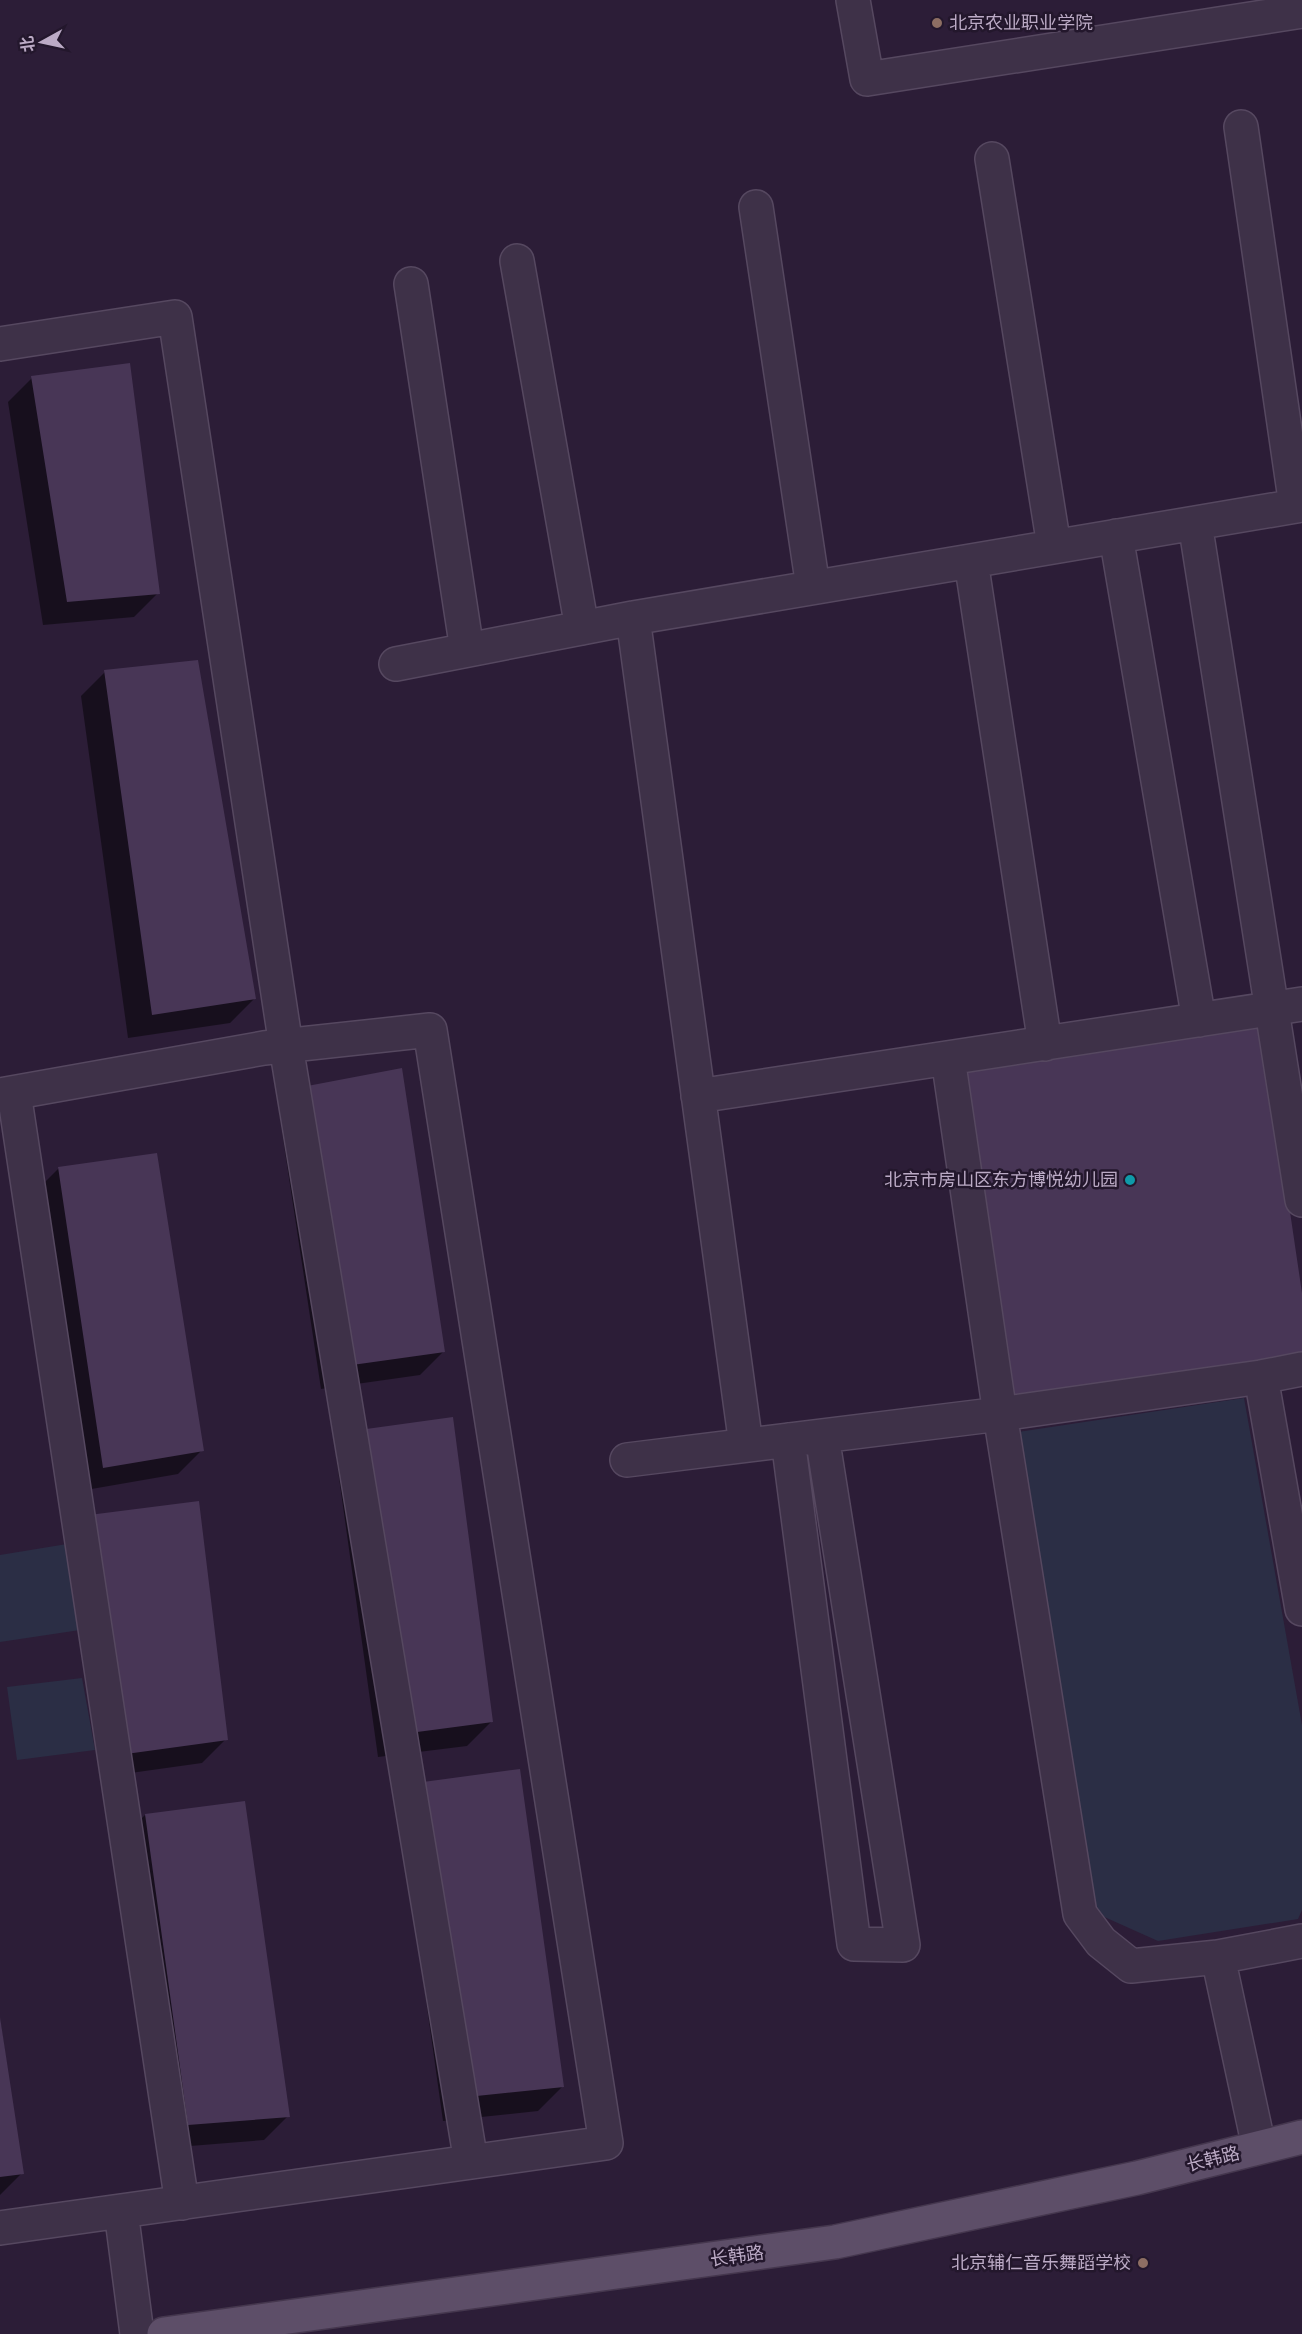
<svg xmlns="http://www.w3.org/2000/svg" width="1302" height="2334" viewBox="0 0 1302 2334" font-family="Montserrat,'Noto Sans SC',sans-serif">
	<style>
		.green { fill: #2b2e45 }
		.shadow { fill: #0007 }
		.building { fill: #483656 }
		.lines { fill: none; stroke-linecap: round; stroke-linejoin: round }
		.minor-casing { stroke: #564860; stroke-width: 36 }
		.major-casing { stroke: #45374e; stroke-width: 36 }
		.minor { stroke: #3e3148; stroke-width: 33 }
		.major { stroke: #5d4e68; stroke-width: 33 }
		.education-dot { fill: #8d6e63; stroke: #23172c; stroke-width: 2 }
		.culture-dot { fill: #0f9aa8; stroke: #23172c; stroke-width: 2 }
		.labels { text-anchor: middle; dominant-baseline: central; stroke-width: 5; stroke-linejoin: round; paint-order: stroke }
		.poi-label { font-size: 18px; fill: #bbaac5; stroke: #23172c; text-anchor: end }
		.street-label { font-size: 18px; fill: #bbaac5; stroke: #23172c }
	</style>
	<rect width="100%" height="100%" fill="#2c1d37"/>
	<path class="green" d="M1244,1398L1302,1725V1910L1298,1919L1158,1941L1091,1911L1018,1432Z
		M67,1544L80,1630L0,1642V1555Z
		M82,1678L95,1750L17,1760L7,1687Z"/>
	<path class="shadow" d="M32,378L158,593L134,617L43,625L8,402Z
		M105,672L254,999L230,1023L128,1038L81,696Z
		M303,1088L444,1351L420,1375L321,1389L279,1112Z
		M59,1168L202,1450L178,1474L80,1491L35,1192Z
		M360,1432L491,1722L467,1746L378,1757L336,1456Z
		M66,1541L226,1739L202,1763L102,1777Z
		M399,1808L562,2087L538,2111L443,2121Z
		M145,1815L288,2116L264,2140L165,2148L121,1839Z
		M0,2018L22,2173L0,2195Z"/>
	<path class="building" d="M130,363L160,594L67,602L31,376Z
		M198,660L256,999L152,1015L104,670Z
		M1262,1022L1302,1293V1358L1008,1402L958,1067Z
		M402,1068L445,1352L345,1366L302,1087Z
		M157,1153L204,1451L103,1468L58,1167Z
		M453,1417L493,1722L402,1734L359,1430Z
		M199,1501L228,1740L126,1754L89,1515Z
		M520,1769L564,2087L467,2097L423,1782Z
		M245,1801L290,2117L188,2125L145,1814Z
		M0,2017L24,2174L0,2177Z"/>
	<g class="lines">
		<defs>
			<path id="minor" d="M853,0L867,79L1302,11
				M1241,127L1296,506
				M992,159L1054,546
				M756,207L813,587
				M517,261L582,628
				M411,284L467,650
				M0,344L175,317L286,1046L471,2162
				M1195,523L1302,1200
				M1116,536L1199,1020
				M971,561L1045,1044
				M633,618L746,1445
				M396,664L633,618L1302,505
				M948,1058L1000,1414L1080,1914L1101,1942L1131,1966L1218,1957L1302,1941
				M14,1093L182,2203
				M0,1095L264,1048L430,1030L606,2143L0,2228
				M698,1096L1302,1004
				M1261,1377L1302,1609
				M788,1440L854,1944L903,1945L822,1436
				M627,1460L1000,1414L1261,1377L1302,1369
				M1218,1957L1259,2147
				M121,2211L137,2334"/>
			<path id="major" d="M164,2334L835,2242L1137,2178L1302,2137"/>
		</defs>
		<use href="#minor" class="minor-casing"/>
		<use href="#major" class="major-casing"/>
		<use href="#minor" class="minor"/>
		<use href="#major" class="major"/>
	</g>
	<g class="education-dot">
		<circle cx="937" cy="23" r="6"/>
		<circle cx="1143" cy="2263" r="6"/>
	</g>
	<circle class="culture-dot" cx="1130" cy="1180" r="6"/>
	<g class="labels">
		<g class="poi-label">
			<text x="949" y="23" text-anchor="start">北京农业职业学院</text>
			<text x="1118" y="1180">北京市房山区东方博悦幼儿园</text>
			<text x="1131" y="2263">北京辅仁音乐舞蹈学校</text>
		</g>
		<g class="street-label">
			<text transform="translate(1213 2159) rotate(-14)">长韩路</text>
			<text transform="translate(737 2256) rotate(-8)">长韩路</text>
		</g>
	</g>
	<g transform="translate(42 42) rotate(262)" stroke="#23172c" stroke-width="4.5" paint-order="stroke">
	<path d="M0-4.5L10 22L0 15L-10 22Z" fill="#bbaac5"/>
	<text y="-9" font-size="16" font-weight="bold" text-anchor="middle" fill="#bbaac5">北</text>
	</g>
</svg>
